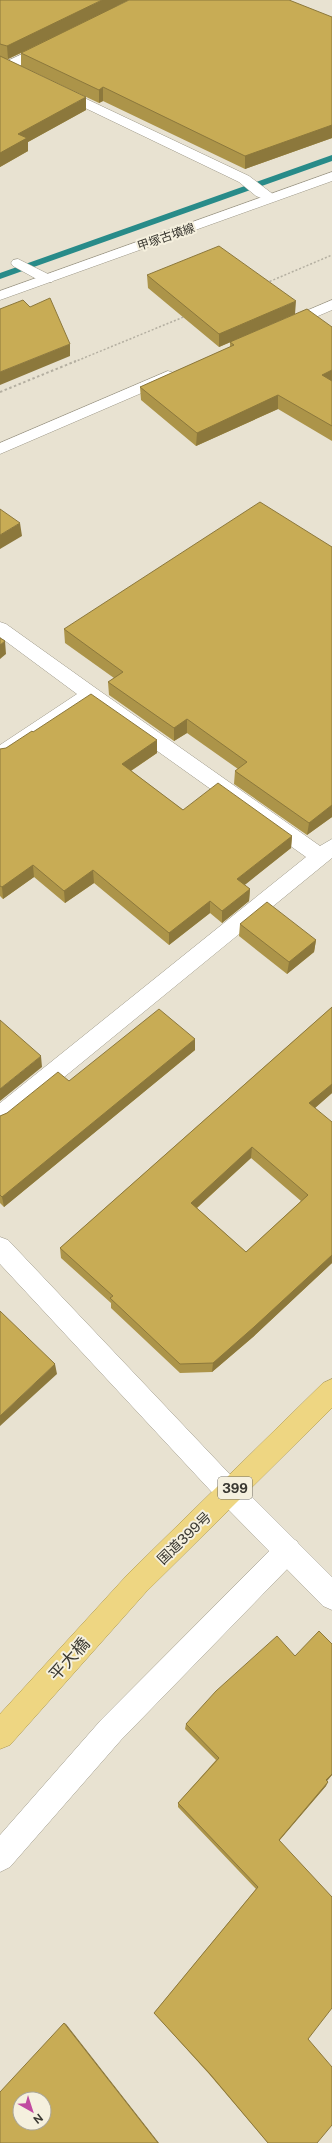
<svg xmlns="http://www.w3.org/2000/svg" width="332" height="2143" viewBox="0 0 332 2143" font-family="'Public Sans','Noto Sans JP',sans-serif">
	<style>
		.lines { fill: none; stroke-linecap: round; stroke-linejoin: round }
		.stream { fill: #288b89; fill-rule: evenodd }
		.minor-casing { stroke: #9c9787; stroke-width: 1 }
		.tertiary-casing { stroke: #9c9787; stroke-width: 1 }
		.secondary-casing { stroke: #9c9787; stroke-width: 1 }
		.trunk-casing { stroke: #ac9851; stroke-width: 1 }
		.path-far1 { stroke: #b4afa1; stroke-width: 1.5; stroke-dasharray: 2 2; stroke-linecap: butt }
		.path { stroke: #b4afa1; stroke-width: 2; stroke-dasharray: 2.5 2.5; stroke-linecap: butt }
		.minor { fill: #fff; fill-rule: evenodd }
		.tertiary { fill: #fff; fill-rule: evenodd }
		.secondary { fill: #fff; fill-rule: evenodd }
		.trunk { fill: #eed682; fill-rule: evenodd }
		.wall { fill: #ac9449; fill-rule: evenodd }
		.shaded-wall { fill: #8c783c }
		.building { fill: #c8ac55; stroke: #8c783c; fill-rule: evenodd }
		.labels { text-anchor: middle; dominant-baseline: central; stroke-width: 4; stroke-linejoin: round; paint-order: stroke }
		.far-street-label { font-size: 12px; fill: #3a3831; stroke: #f5f0de }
		.shield { fill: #f5f0de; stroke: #726f65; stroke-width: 1 }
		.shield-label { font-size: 13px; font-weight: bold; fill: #3a3831 }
		.street-label { font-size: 14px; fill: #3a3831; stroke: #f5f0de }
		.near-street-label { font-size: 17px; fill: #3a3831; stroke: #f5f0de }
	</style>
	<rect width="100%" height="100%" fill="#e8e2d1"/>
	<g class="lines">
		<path class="stream" d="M332,155V161L0,279V273Z"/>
		<defs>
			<path id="minor" d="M48,42L52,43L54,46L52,49L13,69L8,70L2,66L3,63Z
				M59,86L249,176L278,198L271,202L256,196L239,182L54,93L52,90Z
				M18,259L52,276L54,279L52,282H42L13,266L11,263L13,260Z
				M332,300V310L290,328H280L277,325L280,322Z
				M168,371L174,373L176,376L174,379L0,454V443Z
				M0,622L6,624L97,689L320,846L332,839V858L8,1123L0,1126V1103L306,857L90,703L7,759L0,761V745L77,694L0,637Z
				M288,1537L297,1541L301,1550L297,1559L121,1740L10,1867L0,1872V1835L101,1720L279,1541Z"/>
			<path id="tertiary" d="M0,1237L8,1240L239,1484L332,1577V1610L323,1606L221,1502L0,1264Z"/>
			<path id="secondary" d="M332,172V181L0,300V291Z"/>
			<path id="trunk" d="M332,1379V1408L146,1592L10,1745L0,1749V1714L128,1574L323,1383Z"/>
		</defs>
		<use href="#minor" class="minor-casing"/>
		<use href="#tertiary" class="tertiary-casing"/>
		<use href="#secondary" class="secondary-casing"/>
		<use href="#trunk" class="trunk-casing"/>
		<path class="path-far1" d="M266,283L332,255
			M74,362L186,316"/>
		<path class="path" d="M0,392L76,361"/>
		<use href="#minor" class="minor"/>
		<use href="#tertiary" class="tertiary"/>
		<use href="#secondary" class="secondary"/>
		<use href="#trunk" class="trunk"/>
	</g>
	<path class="wall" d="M0,0L332,17V138L245,169L103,101L99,103L21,66V53L8,59H5L86,110L28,142V151L0,167Z
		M147,275L295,314L219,347L148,288Z
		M332,327V441L278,409L196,446L141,400L140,387L230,347V342Z
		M332,547V817L307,835L234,784L235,771L238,769L187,733L174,741L109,695L108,682L114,678L65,643L64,629Z
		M33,732L157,740V753L131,771L183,810L292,836L291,848L244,885L250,889L249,901L222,923L210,913L169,945L94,883L65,903L34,877L3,899L0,896V749L6,748Z
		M240,924L316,940L314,952L287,974L239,936Z
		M332,1007V1093L315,1108L332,1263L253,1337L212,1372L180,1373L111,1308V1303L61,1258L60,1248ZM251,1158L301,1201L246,1252L197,1208Z
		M195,1039V1050L4,1207L0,1203V1116L7,1113L69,1081Z
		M332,1644V1775L327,1781L326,1786L279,1841L308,2039L317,2143H268L209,2074L155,2014L154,2013L256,1889L178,1807V1803L216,1760L185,1729L186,1724L295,1656Z"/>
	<path class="shaded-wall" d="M102,0H129L8,59L7,46Z
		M103,87V101L99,103V90Z
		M86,97V110L28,142V151L0,167V153L18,134Z
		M332,125V138L245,169V156Z
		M296,301L295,314L219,347V334Z
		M70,344V356L0,385V372Z
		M332,370V384L322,375Z
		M278,395V409L196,446L197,433Z
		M20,523L22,536L0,549V535Z
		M5,641L6,654L0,659V645Z
		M187,719V733L174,741V728Z
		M157,740V753L123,776L122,764Z
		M332,805V817L307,835L309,823Z
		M292,836L291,848L236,892L237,879Z
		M33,865L34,877L3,899L2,887Z
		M93,870L94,883L65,903L64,891Z
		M250,889L249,901L222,923V911Z
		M210,901V913L169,945V933Z
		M316,940L314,952L287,974L289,962Z
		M195,1039V1050L4,1207L2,1197Z
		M41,1056L42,1067L0,1101V1089Z
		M332,1084V1093L308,1114L309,1103Z
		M252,1147L251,1158L191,1213V1203Z
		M332,1255V1263L253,1337L212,1372L213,1363Z
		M55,1364L57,1374L0,1426V1416Z
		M332,1774V1775L324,1784L326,1780Z
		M328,1782L326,1786L277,1843L279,1840Z
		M64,2023L66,2024L159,2143H158Z"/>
	<path class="building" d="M0,0H102L7,46L0,44Z
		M129,0H289L332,17V125L245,156L103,87L99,90L21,53Z
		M0,56L86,97L18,134L27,138L0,153Z
		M219,246L296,301L219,334L147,275Z
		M50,298L70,344L0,372V309L23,300L30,307Z
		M307,309L332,327V370L322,375L332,381V426L278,395L197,433L140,387L234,345L230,342Z
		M260,502L332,547V805L309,823L235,771L247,762L187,719L174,728L108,682L123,672L64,629Z
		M0,509L20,523L0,535Z
		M0,638L5,641L0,645Z
		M91,694L157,740L122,764L183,810L218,783L292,836L237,879L250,889L222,911L210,901L169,933L93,870L64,891L33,865L2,887L0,886V749L6,748L32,731L33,732Z
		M267,902L316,940L289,962L240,924Z
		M332,1007V1084L309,1103L332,1122V1255L254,1327L213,1363L180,1364L110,1298L113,1296L60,1248ZM252,1147L308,1195L246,1252L191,1203Z
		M159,1009L195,1039L2,1197L0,1195V1116L7,1113L58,1072L69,1081Z
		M0,1020L41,1056L0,1089Z
		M0,1311L55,1364L0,1416Z
		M319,1631L332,1644V1774L326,1780L328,1782L279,1840L332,1897V2008L308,2039L332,2067V2125L317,2143H268L210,2074L154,2013L258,1887L178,1803L219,1758L186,1724L216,1691L277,1636L295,1656Z
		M64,2023L158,2143H0V2092ZM20,2099H44V2123H20Z"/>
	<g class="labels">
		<g class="far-street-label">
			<text transform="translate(166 237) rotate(-19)">甲塚古墳線</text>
		</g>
		<rect class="shield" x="218" y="1477" width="34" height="22" rx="3"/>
		<g class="shield-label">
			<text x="235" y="1488">399</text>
		</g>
		<g class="street-label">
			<text transform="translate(184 1538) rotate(-44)">国道399号</text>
		</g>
		<g class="near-street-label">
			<text transform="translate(69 1659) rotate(-48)">平大橋</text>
		</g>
	</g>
	<g transform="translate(32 2111) rotate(141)"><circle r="19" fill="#f5f0de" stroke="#aaa699"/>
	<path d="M0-3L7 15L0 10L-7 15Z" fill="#c14aa0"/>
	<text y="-6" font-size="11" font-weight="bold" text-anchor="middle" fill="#3a3831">N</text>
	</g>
</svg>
